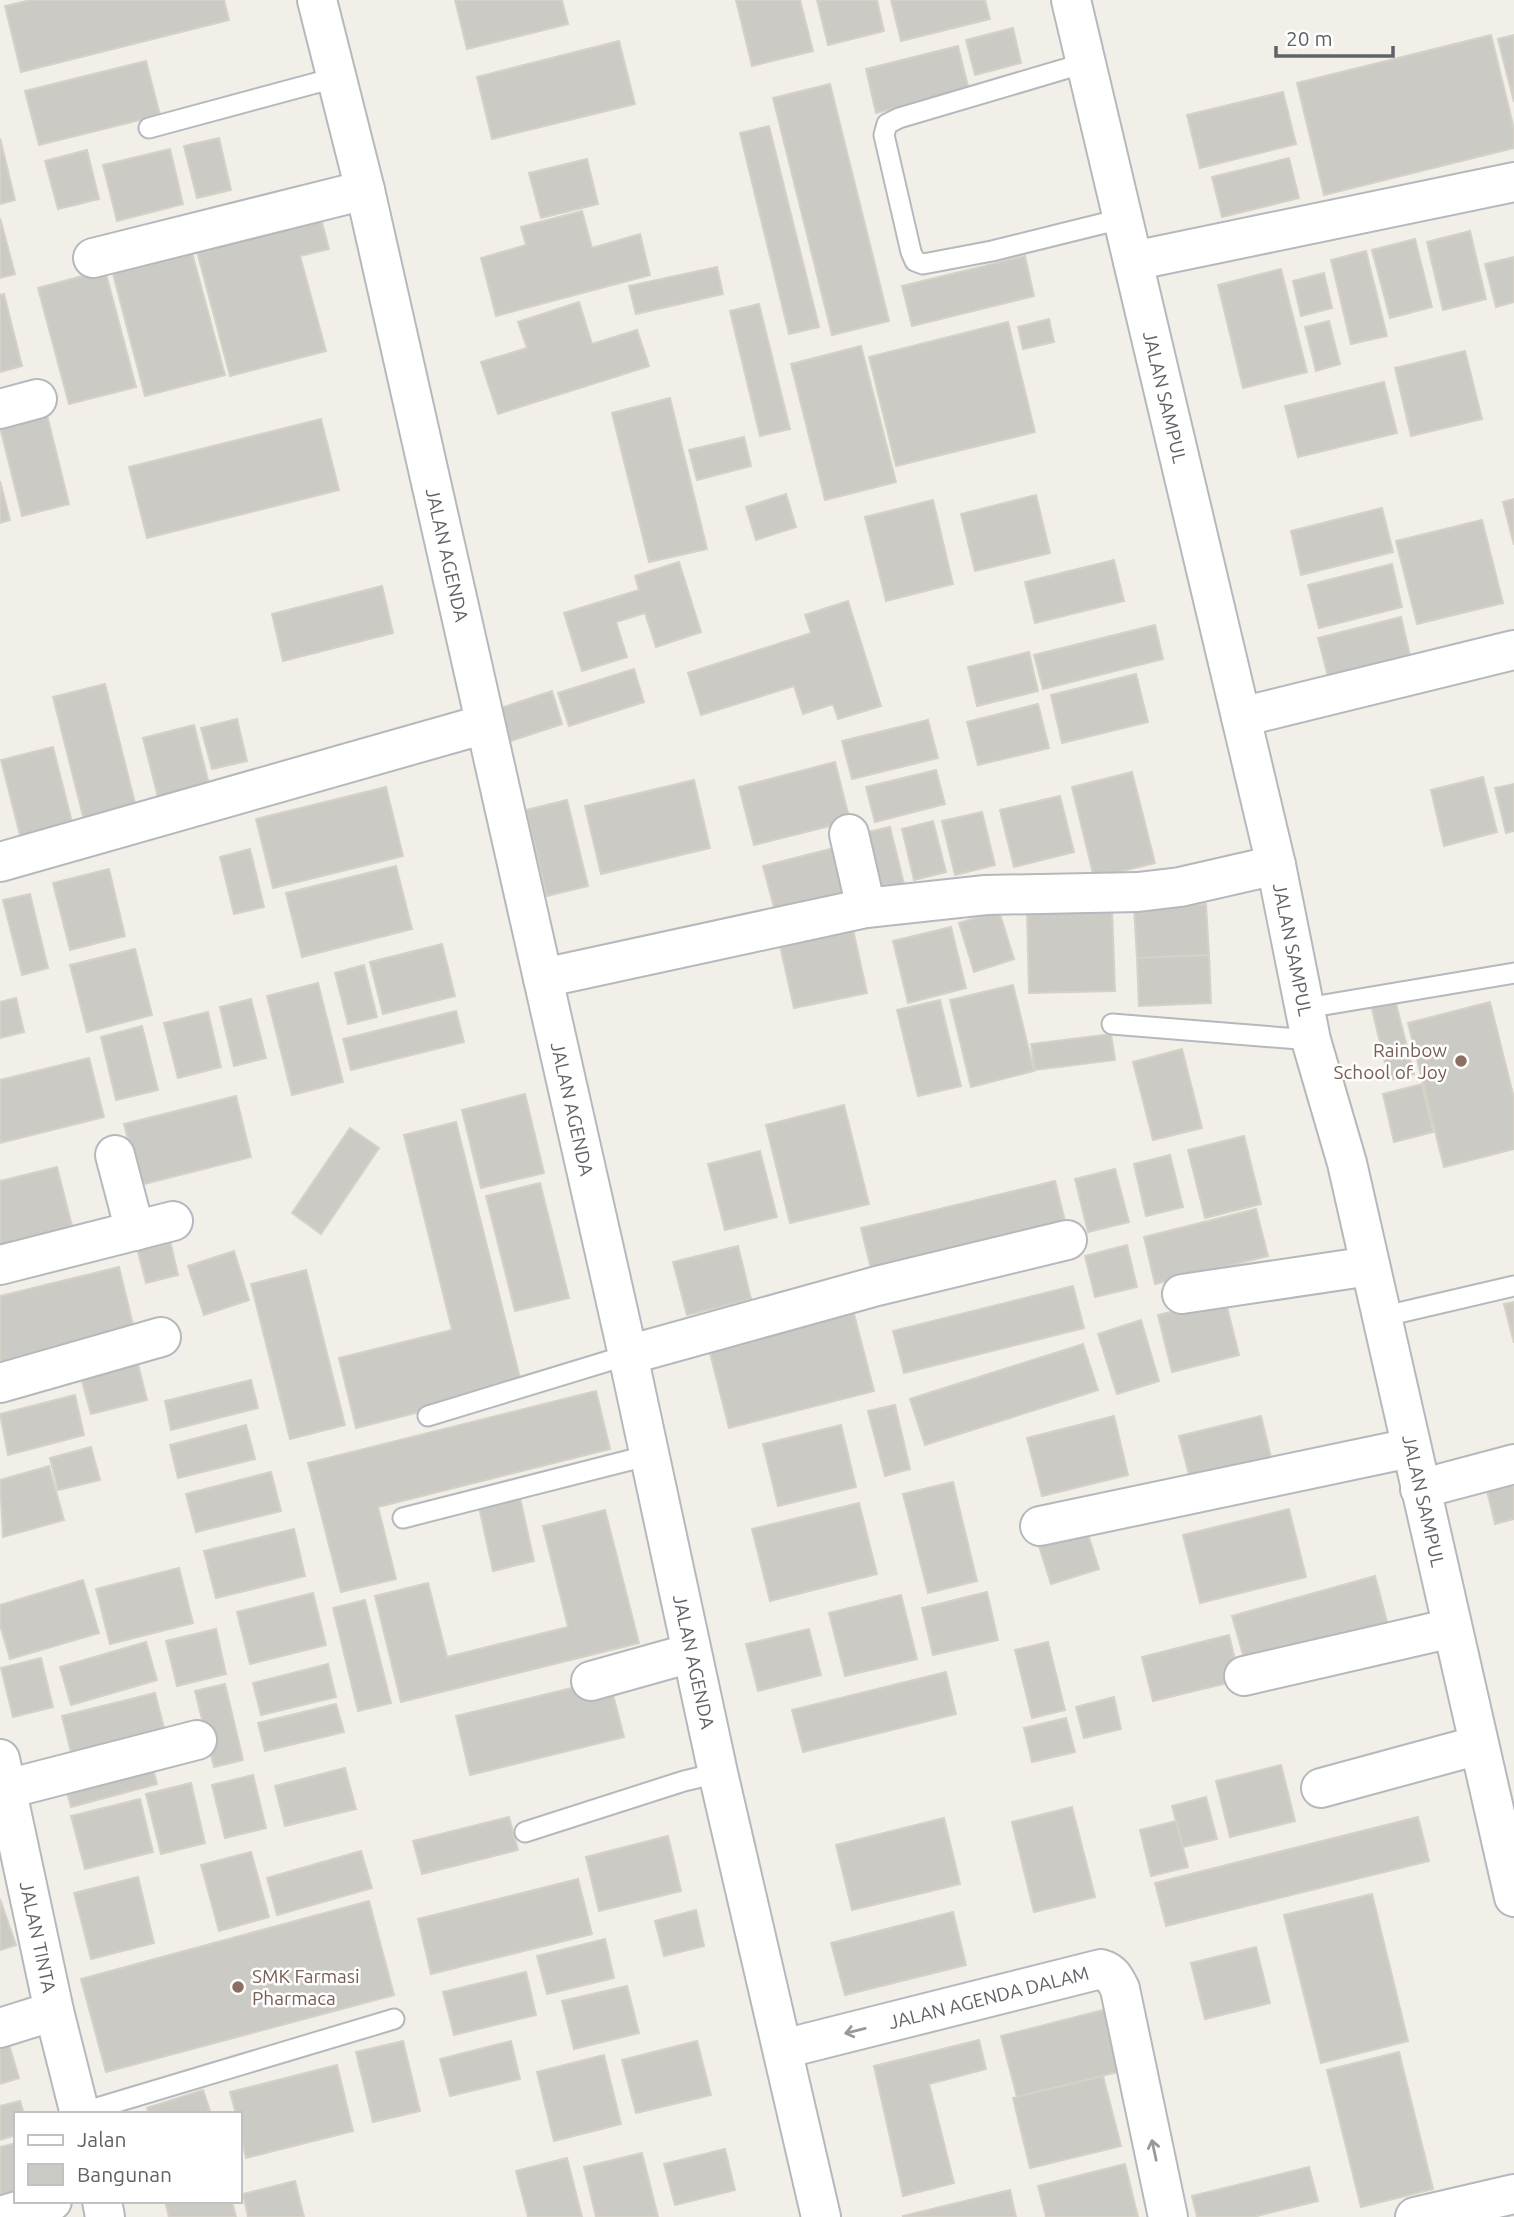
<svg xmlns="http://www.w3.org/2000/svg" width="1514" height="2217" viewBox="0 0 1514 2217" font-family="Ubuntu,sans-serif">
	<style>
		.building { fill: #cccac5; stroke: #d6d1c6; stroke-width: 2 }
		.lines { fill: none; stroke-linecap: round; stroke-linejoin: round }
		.service-casing { stroke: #b5b8bc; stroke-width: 23 }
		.minor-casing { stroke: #b5b8bc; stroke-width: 42 }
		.service { stroke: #fff; stroke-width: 19 }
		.minor { stroke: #fff; stroke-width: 38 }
		.oneway { stroke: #979a9d }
		.education-dot { fill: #8d6e63; stroke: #fff; stroke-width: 2.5 }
		.labels { text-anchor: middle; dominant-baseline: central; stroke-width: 5; stroke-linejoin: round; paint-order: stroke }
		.street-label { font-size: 19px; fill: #5f6368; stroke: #fff }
		.education-label { font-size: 19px; fill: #785e54; stroke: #fff; text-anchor: end }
	</style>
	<rect width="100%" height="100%" fill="#f1efe8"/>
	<path class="building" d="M31,0H224L229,20L21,72L5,6Z
		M455,0H562L568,24L467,49Z
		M736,0H800L813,51L752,66Z
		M817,0H877L884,31L828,45Z
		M891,0H985L990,19L901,41Z
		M1013,28L1021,63L975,75L966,40Z
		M1491,35L1514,129V148L1324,195L1297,83Z
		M1514,35V102L1498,39Z
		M619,41L635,104L492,139L477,77Z
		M958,46L969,90L876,113L866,69Z
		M146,61L160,115L39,145L25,91Z
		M830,84L889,321L832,335L773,98Z
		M1283,92L1296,144L1200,168L1187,115Z
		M769,126L819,327L789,334L740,133Z
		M0,138L15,200L0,204Z
		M219,138L231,190L197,198L184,146Z
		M170,149L183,204L117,221L103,165Z
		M87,150L99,199L58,209L45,161Z
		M1289,158L1299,198L1222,217L1212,177Z
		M587,159L598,204L541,218L529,173Z
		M318,207L329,249L300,256L326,351L230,376L194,240Z
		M582,211L592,248L640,234L650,275L496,316L481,258L526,245L521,227Z
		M0,218L15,274L0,278Z
		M1470,231L1486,299L1443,310L1427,242Z
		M1415,239L1432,307L1390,318L1372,250Z
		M191,249L225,375L145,396L112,270Z
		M1366,251L1387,336L1351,344L1331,260Z
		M1025,256L1034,296L912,326L902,286Z
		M1514,257V302L1496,307L1485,264Z
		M717,267L723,294L636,314L629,286Z
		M1281,269L1307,372L1243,388L1218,285Z
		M105,270L136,387L69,404L38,288Z
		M1324,273L1332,308L1301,316L1293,281Z
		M4,294L22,366L0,372V295Z
		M579,302L592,344L637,330L649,366L498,414L481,362L527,348L518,322Z
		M759,304L790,429L760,436L730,311Z
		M1049,319L1054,342L1023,349L1018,327Z
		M1329,321L1340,364L1316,371L1305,327Z
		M1008,322L1035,432L896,466L869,357Z
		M861,346L896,482L825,500L791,364Z
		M1465,351L1482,419L1411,436L1395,368Z
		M1384,382L1397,433L1298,457L1285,406Z
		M670,398L707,549L649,562L612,413Z
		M47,415L69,504L22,516L0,427Z
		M321,419L339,490L147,538L129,467Z
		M744,437L751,466L697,480L689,450Z
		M0,481L10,520L0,523Z
		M786,494L796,527L756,540L746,507Z
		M1036,495L1050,553L975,571L961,514Z
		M1514,499V545L1503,502Z
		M933,500L953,584L886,601L865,517Z
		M1382,508L1393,552L1301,575L1291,531Z
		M1482,520L1503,603L1417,624L1396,541Z
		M1114,560L1124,601L1035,623L1025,582Z
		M679,562L701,632L656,647L645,613L616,622L627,657L582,671L564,613L639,590L635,576Z
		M1392,564L1402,607L1319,628L1308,585Z
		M382,586L393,633L283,661L272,614Z
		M848,601L881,706L838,719L833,704L803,714L794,686L701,715L688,673L811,633L805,615Z
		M1401,617L1412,664L1330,684L1318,638Z
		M1155,625L1163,659L1043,689L1034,655Z
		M1029,652L1038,691L977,706L968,667Z
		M634,669L644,702L569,726L558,693Z
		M1136,674L1148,722L1062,743L1051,695Z
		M105,684L136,807L84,820L53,697Z
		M552,691L562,724L508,742L498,709Z
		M1038,704L1049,748L978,765L967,722Z
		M237,719L247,761L212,769L201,728Z
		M928,720L938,758L852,779L842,741Z
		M194,725L211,792L160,805L143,738Z
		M53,747L73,826L21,839L1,760Z
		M835,762L850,821L754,845L739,787Z
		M936,770L945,804L875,822L866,787Z
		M1132,772L1155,863L1094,878L1072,787Z
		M1483,777L1497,832L1444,846L1431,790Z
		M694,780L710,848L601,874L585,806Z
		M1514,784V831L1506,833L1495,788Z
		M386,787L403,856L273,888L256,819Z
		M1060,796L1074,852L1014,867L1000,810Z
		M567,800L588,886L547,896L526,810Z
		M982,812L995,865L955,875L942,821Z
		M933,821L946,872L914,880L902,829Z
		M890,827L905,888L874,896L859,834Z
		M842,846L854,891L775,911L763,866Z
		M250,849L264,907L234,914L220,857Z
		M396,866L412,929L302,957L286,893Z
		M109,869L125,936L70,950L53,883Z
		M30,894L48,968L22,975L3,900Z
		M1206,904L1209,955L1137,958L1134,907Z
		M1112,910L1115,991L1029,993L1027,912Z
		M999,911L1014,959L974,972L959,923Z
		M850,916L867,993L794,1008L777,932Z
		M951,927L966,988L908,1003L893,941Z
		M442,944L455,996L383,1014L370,962Z
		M135,949L152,1015L87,1032L70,965Z
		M1209,955L1211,1003L1139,1006L1137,958Z
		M364,965L377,1017L348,1024L335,973Z
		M318,983L343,1082L292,1095L267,996Z
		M1013,985L1034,1071L971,1087L950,1000Z
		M16,998L24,1032L0,1038V1002Z
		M251,999L266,1058L234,1066L220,1007Z
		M940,1000L961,1086L918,1096L897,1010Z
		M1395,1000L1414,1074L1389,1080L1371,1005Z
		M1490,1002L1514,1098V1149L1444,1167L1408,1023Z
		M456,1011L464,1042L351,1070L343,1039Z
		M208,1012L221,1067L178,1078L164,1023Z
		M142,1026L158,1090L116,1100L101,1037Z
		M1111,1034L1115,1060L1035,1070L1031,1044Z
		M1182,1049L1202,1128L1153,1140L1133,1062Z
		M89,1058L104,1117L0,1143V1080Z
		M1422,1084L1433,1132L1394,1142L1383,1094Z
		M525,1094L544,1173L481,1188L462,1110Z
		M236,1096L251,1157L140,1185L124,1124Z
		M844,1105L869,1204L790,1223L766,1125Z
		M456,1122L521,1382L491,1394L356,1428L339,1358L452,1330L404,1135Z
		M350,1128L379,1148L321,1234L292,1213Z
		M1244,1136L1261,1204L1205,1218L1188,1150Z
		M760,1151L777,1217L725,1230L708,1164Z
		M1170,1155L1183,1207L1146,1216L1134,1164Z
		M57,1167L72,1226L0,1244V1181Z
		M1115,1169L1129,1222L1088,1232L1075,1179Z
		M1055,1181L1068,1233L874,1281L861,1228Z
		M540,1183L569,1298L515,1311L486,1196Z
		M1256,1209L1268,1256L1155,1284L1144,1237Z
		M167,1228L178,1275L146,1283L134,1236Z
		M1127,1245L1137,1287L1095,1297L1085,1256Z
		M738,1246L751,1299L687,1315L673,1262Z
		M234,1251L249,1300L204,1315L188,1266Z
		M119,1267L135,1333L0,1366V1296Z
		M306,1270L345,1425L290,1439L251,1284Z
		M1073,1286L1084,1328L904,1373L893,1331Z
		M1225,1299L1239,1355L1172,1372L1158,1315Z
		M1514,1302V1343L1504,1304Z
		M854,1314L874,1391L729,1428L709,1349Z
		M1141,1320L1159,1381L1117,1394L1098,1334Z
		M1083,1344L1098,1390L925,1445L910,1399Z
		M138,1364L147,1400L91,1414L81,1378Z
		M251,1380L258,1408L171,1430L165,1401Z
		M596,1391L610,1449L378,1507L396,1579L341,1592L308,1463Z
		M75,1395L84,1435L8,1455L0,1414Z
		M895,1405L910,1469L885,1476L868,1411Z
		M1114,1416L1128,1475L1042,1496L1027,1438Z
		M1261,1416L1273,1466L1192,1486L1179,1436Z
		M246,1425L255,1459L178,1478L170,1445Z
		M841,1425L856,1487L778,1506L763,1444Z
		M91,1447L100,1480L58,1490L50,1458Z
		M49,1466L64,1520L3,1537L0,1480Z
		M1514,1466V1519L1495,1524L1483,1474Z
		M271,1472L281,1511L196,1532L186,1494Z
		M953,1482L977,1581L928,1593L903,1494Z
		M520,1498L534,1561L493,1571L479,1507Z
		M859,1503L877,1574L770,1601L752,1529Z
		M1289,1509L1306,1577L1200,1603L1183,1535Z
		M605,1510L639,1643L401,1702L375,1596L428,1583L447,1657L568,1627L543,1526Z
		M1086,1528L1099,1569L1051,1584L1038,1543Z
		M294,1529L305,1576L216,1598L204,1551Z
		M179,1568L193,1623L110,1644L96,1589Z
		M1375,1576L1390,1633L1248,1672L1232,1616Z
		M83,1580L99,1633L10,1659L0,1625V1605Z
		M987,1592L998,1640L933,1655L922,1608Z
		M313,1593L326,1645L250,1664L237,1612Z
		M901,1595L917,1659L845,1676L829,1613Z
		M365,1600L391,1703L358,1711L333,1608Z
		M216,1629L226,1674L177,1686L166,1641Z
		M809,1629L821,1675L758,1691L746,1644Z
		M1229,1635L1240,1680L1153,1701L1142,1657Z
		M146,1642L157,1680L71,1705L60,1667Z
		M1048,1642L1065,1710L1032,1718L1015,1650Z
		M41,1658L53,1707L13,1717L1,1668Z
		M328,1664L336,1697L261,1715L253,1683Z
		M946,1672L956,1714L803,1752L792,1710Z
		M609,1679L624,1737L470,1775L456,1716Z
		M225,1684L243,1760L214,1767L195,1691Z
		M155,1693L165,1732L72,1756L62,1716Z
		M1114,1697L1121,1729L1084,1738L1076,1707Z
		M336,1704L344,1732L265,1751L258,1723Z
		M1066,1718L1075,1752L1032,1762L1024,1728Z
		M149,1755L157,1784L71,1807L63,1778Z
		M1281,1765L1295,1821L1230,1837L1216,1781Z
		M345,1768L356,1809L285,1826L275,1786Z
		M253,1775L266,1828L225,1838L212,1785Z
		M191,1783L205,1843L161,1854L146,1794Z
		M1206,1797L1217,1839L1183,1847L1172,1806Z
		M140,1799L153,1852L85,1869L71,1816Z
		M1072,1807L1095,1897L1034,1912L1012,1822Z
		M509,1817L518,1850L422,1874L413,1841Z
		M1418,1817L1429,1861L1166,1926L1155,1883Z
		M944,1818L960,1884L852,1910L836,1845Z
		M1176,1821L1188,1867L1151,1876L1140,1830Z
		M668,1836L681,1891L599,1911L586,1857Z
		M361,1851L372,1888L277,1915L267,1878Z
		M251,1852L269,1917L219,1931L201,1865Z
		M138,1877L154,1943L91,1959L74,1893Z
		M578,1879L592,1934L431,1974L418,1919Z
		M1372,1894L1408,2041L1321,2063L1284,1915Z
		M0,1899L16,1945L0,1950Z
		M369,1901L394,1995L106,2072L81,1979Z
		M696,1910L704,1946L664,1956L655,1921Z
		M953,1912L966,1965L845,1995L831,1943Z
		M605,1939L614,1978L547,1994L537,1956Z
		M1256,1947L1270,2003L1205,2019L1191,1963Z
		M526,1972L536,2015L454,2035L443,1992Z
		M627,1986L639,2033L574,2049L562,2001Z
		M1115,2007L1130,2069L1017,2097L1001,2036Z
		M7,2038L19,2078L0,2084V2040Z
		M979,2040L986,2069L929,2084L954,2183L903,2196L874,2066Z
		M403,2041L420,2111L373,2122L356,2052Z
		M511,2041L520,2079L450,2096L440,2059Z
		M697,2041L711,2095L636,2113L622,2060Z
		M1399,2052L1433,2189L1361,2207L1327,2070Z
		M604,2055L621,2124L554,2141L537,2072Z
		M337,2065L353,2131L246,2158L240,2131V2114H236L230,2092Z
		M1103,2076L1121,2146L1030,2168L1013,2098Z
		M203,2090L211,2114H149L147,2108Z
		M20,2101L24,2114H16V2135L0,2140V2106Z
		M16,2143V2201L0,2207V2147Z
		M725,2149L735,2190L675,2205L664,2164Z
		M642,2153L658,2217H596L584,2167Z
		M567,2158L582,2217H528L516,2171Z
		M1125,2164L1138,2217H1046L1038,2186Z
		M1309,2167L1318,2201L1253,2217H1197L1192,2196Z
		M295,2181L304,2217H248L243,2194Z
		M1010,2190L1016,2217H903V2216Z
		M165,2201H232L236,2217H169Z"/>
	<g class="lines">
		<defs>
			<path id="service" d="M1085,63L899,118L887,124L884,135L911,252L915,261L923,264L992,251L1121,219
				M149,128L338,77
				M1306,1008L1514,973
				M1112,1024L1311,1040
				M1381,1317L1514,1286
				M428,1416L628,1355
				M403,1518L650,1455
				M525,1832L684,1781L718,1773
				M80,2113L394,2019"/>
			<g id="minor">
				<path id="s1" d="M317,0L365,190L628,1355L718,1773L821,2217"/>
				<path id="s2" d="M1071,0L1276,865L1311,1040L1347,1163L1514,1897"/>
				<path d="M93,258L365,190"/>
				<path d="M1133,261L1514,182"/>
				<path d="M0,409L37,399"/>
				<path d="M1241,717L1514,650"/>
				<path d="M849,834L866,908"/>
				<path d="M0,862L485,724"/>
				<path d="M543,978L866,908L986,895L1138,892L1180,887L1276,865"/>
				<path d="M115,1155L135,1231"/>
				<path d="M0,1265L173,1221"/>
				<path d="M1182,1294L1370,1266"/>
				<path d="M628,1355L877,1286L1067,1240"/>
				<path d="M0,1383L161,1337"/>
				<path d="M1420,1489L1514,1464"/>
				<path d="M1040,1526L1410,1448"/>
				<path d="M1244,1676L1452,1628"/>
				<path d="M591,1681L691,1653"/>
				<path id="s3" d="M0,1759L54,2011L80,2114"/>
				<path d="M1321,1788L1479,1745"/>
				<path d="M7,1789L197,1740"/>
				<path d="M0,2028L54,2011"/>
				<path id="s4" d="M783,2049L1101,1969C1112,1972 1115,1979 1120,1989L1168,2217"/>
				<path d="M102,2201L105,2217"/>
				<path d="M0,2216L52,2201"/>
				<path d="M1415,2217L1514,2194"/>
			</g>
		</defs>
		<use href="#service" class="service-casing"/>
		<use href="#minor" class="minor-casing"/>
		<use href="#service" class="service"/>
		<use href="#minor" class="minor"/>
	</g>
	<defs><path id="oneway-shaft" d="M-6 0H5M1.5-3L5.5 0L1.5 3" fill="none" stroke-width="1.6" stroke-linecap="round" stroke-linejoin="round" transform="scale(1.75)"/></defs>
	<g class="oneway">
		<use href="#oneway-shaft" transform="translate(855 2031) rotate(166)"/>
		<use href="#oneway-shaft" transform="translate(1154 2150) rotate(-102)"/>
	</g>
	<g class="education-dot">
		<circle cx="1461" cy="1061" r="7"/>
		<circle cx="238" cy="1987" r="7"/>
	</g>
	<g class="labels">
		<g class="street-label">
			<text stroke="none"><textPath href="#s2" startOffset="408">JALAN SAMPUL</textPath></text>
			<text stroke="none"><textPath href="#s1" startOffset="570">JALAN AGENDA</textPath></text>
			<text stroke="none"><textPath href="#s2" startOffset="975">JALAN SAMPUL</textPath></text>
			<text stroke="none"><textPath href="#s1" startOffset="1138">JALAN AGENDA</textPath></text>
			<text stroke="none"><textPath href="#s2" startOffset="1542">JALAN SAMPUL</textPath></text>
			<text stroke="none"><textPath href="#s1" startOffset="1704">JALAN AGENDA</textPath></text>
			<text stroke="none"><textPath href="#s3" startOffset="182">JALAN TINTA</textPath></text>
			<text stroke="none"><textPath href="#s4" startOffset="212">JALAN AGENDA DALAM</textPath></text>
		</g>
		<g class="education-label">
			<text x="1447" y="1050">Rainbow<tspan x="1447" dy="22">School of Joy</tspan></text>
			<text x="252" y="1976" text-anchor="start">SMK Farmasi<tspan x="252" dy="22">Pharmaca</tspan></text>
		</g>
	</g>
	<rect x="14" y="2112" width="228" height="91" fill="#ffffff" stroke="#bfc1c3" stroke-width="2"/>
	<rect x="28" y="2135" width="35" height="10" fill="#ffffff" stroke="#bfc1c3" stroke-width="2"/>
	<text x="77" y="2147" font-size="21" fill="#5f6368">Jalan</text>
	<rect x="28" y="2164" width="35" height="21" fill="#cccac5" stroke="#bfc1c3" stroke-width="2"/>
	<text x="77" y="2182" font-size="21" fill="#5f6368">Bangunan</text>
	<path d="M1276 46v10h117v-10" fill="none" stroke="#5f6368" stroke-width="3.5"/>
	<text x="1286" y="46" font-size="21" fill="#5f6368" stroke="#ffffff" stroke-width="5" paint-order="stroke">20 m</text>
</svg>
